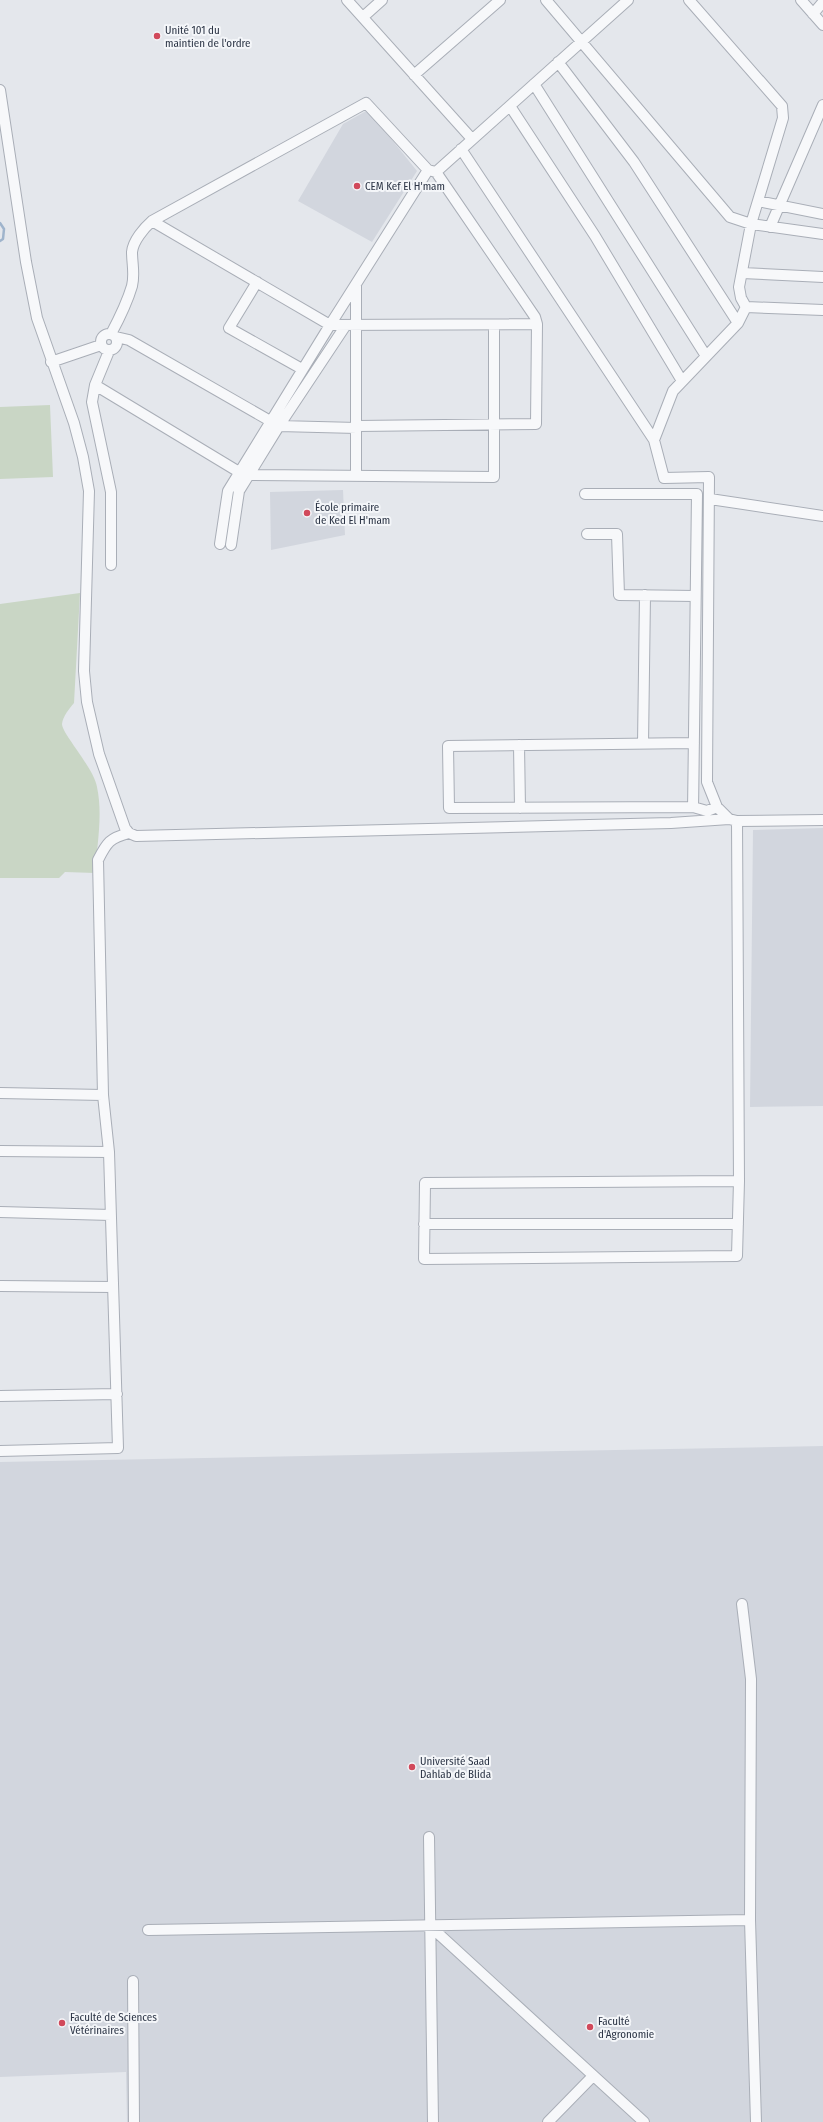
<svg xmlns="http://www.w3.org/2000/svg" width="823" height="2122" viewBox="0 0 823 2122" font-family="'Fira Sans Condensed',sans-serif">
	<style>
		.built { fill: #d2d6de }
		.green { fill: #c9d6c5 }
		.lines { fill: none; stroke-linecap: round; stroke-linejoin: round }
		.stream { stroke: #9fb4cc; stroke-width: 2.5 }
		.minor-casing { stroke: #a9aeb7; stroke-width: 12 }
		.minor { stroke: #f7f8fa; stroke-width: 10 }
		.poi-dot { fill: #d1495b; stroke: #f4f6f9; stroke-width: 1.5 }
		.labels { text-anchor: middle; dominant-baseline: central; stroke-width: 4; stroke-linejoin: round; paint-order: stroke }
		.poi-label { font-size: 11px; fill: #2b3445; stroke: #f4f6f9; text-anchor: start }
	</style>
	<rect width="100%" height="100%" fill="#e4e7ec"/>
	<path class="built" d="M368,110L417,171L372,242L298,201L343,124Z
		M343,490L345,535L271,550L270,492Z
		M823,828V1106L750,1107L753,830Z
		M823,1446V2122H127L126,2072L0,2077V1462Z"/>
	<path class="green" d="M50,405L53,477L0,479V407Z
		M80,593L74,703C69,709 63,716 62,724C62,734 94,768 97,787C103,815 97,845 95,873L65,872L59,878H0V604Z"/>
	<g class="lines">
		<path class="stream" d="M0,223L4,229L3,239L0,241"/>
		<defs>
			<path id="minor" d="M347,0L472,139
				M546,0L730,217L751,224L823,234
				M689,0L782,106L783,118L751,224L739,287L741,298L746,307
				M801,0L823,25
				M813,14L823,2
				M363,17L382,0
				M558,62L634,162L738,323
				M414,75L500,0
				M534,84L706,356
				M0,90L26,262L37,318L74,423L83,457L89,491L84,671L87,702L99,754L125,828L129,833L136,836L671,823L729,819L737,821L823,820
				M510,106L595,236L682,381
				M461,149L654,440L664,478L709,477L707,782L717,807L729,819
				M758,201L823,214
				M152,221L330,325L428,170
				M770,227L823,105
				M742,273L823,277
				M257,282L229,328L302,369
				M101 342a8 8 0 1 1 16 0a8 8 0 1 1-16 0Z
				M111,334C119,319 127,303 132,286C135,274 132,264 132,252C133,241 144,228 152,221L366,103L428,170L436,172L628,0
				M116,337L129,340L279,426L357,428
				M109,351L95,385L92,402L111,492V565
				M51,362L101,345
				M95,385L239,472L250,475L494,477V325
				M357,426L536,424L537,324L535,317L436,172
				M654,440L673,391L738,323L746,307L823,310
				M356,476V284
				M585,494H697C695,599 695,703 693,807L449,808L448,746L694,743
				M710,499L823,516
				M587,534H617L619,595L695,596
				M220,544L228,491L330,325L537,324
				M231,545L239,491L279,426L346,325
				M643,744L645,595
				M519,745L520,808
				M693,807L707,811L717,807
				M737,821L739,1181L737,1256L424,1259L425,1183L739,1181
				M0,1093L103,1095
				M0,1151L109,1152
				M0,1212L111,1215
				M424,1224H738
				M0,1286L113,1287
				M0,1396L117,1394
				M0,1451L118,1448L109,1152L103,1095L98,860C107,842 110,838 129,833
				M742,1604L751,1679L750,1920L756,2122
				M429,1837L433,2122
				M430,1926L644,2122
				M148,1930L750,1920
				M133,1981L134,2122
				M548,2122L593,2076"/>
		</defs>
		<use href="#minor" class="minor-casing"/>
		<use href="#minor" class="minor"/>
	</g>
	<g class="poi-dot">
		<circle cx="157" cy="36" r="4"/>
		<circle cx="357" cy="186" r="4"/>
		<circle cx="307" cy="513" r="4"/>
		<circle cx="412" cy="1767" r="4"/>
		<circle cx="62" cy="2023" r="4"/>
		<circle cx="590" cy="2027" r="4"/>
	</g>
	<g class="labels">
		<g class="poi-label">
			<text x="165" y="30">Unité 101 du<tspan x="165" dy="13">maintien de l'ordre</tspan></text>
			<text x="365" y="186">CEM Kef El H'mam</text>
			<text x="315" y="507">École primaire<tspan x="315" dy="13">de Ked El H'mam</tspan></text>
			<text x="420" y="1761">Université Saad<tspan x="420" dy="13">Dahlab de Blida</tspan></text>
			<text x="70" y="2017">Faculté de Sciences<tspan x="70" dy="13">Vétérinaires</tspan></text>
			<text x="598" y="2021">Faculté<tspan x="598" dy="13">d'Agronomie</tspan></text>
		</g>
	</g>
</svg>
